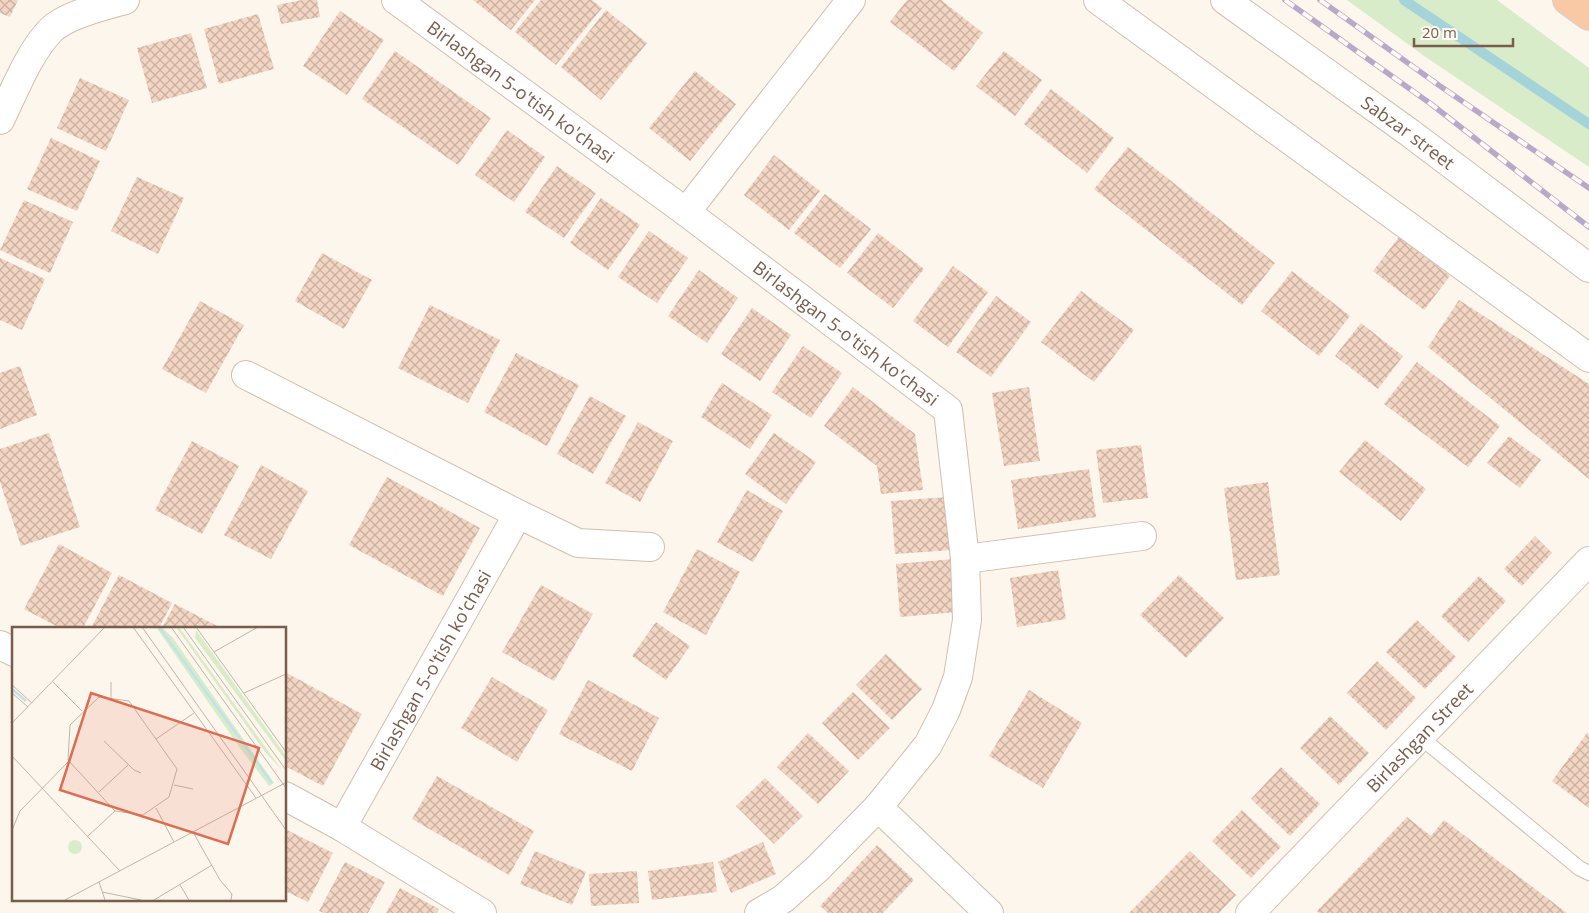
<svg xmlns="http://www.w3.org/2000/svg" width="1589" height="913" viewBox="0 0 1589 913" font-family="'Open Sans',sans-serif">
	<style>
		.green { fill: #d8ecc9 }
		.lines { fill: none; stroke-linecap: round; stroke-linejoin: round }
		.stream { stroke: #a5d3da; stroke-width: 10 }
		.building { fill: url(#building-cross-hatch) }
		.service-casing { stroke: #d1beb0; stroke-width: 16 }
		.minor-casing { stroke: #d1beb0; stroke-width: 30 }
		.tertiary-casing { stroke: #d1beb0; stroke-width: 30 }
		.secondary-casing { stroke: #d6c0b0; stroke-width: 30 }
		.trunk-casing { stroke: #dad1cd; stroke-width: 30 }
		.service { stroke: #fff; stroke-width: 14 }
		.minor { stroke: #fff; stroke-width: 28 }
		.tertiary { stroke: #fff; stroke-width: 28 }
		.secondary { stroke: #fff; stroke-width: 28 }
		.trunk { stroke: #f9c8a4; stroke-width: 28 }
		.rail-casing { stroke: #b9a8c9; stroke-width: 5.5 }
		.rail { stroke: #fffaf3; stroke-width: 4; stroke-dasharray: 11; stroke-linecap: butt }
		.labels { text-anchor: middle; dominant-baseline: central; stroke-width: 4; stroke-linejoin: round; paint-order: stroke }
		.street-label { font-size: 18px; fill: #7a5c4d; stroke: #fffaf3 }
		.inset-river { fill: none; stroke: #bfe3e8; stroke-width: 2.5 }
		.inset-road { fill: none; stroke: #c5b3a7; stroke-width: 1 }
		.view { fill: #dc6d51; fill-opacity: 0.15; stroke: #dc6d51; stroke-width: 2.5 }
		.inset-edge { fill: none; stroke: #7a5c4d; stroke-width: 2.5 }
	</style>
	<defs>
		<pattern id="building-cross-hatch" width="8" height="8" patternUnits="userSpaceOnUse" patternTransform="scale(1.25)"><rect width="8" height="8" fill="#f3d5c3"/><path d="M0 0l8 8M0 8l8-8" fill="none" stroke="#cab0a1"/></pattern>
	</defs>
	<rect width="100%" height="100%" fill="#fdf6ec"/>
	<path class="green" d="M1347,0H1497L1589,68V167L1427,58Z"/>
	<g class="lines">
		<path class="stream" d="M1404,0L1589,124"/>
	</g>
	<path class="building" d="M0,0H18L10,17L0,13Z
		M302,0H317L320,17L281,24L277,5Z
		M473,0H535L511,30Z
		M541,0H592L602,8L556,65L515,32Z
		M907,0H941L983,33L954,71L890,22Z
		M606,10L647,43L601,100L561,67Z
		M340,11L384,40L347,95L303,66Z
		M258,14L274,69L219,84L204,29Z
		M191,33L207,88L152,103L137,48Z
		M395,51L491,118L458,165L362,99Z
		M1004,51L1042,80L1015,116L976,86Z
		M695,71L736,104L690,161L649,128Z
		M80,78L129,100L106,151L57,128Z
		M1051,89L1114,138L1087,173L1024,124Z
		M507,130L545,157L514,202L475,175Z
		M51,138L100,161L77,211L27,189Z
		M1128,147L1275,263L1242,305L1094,189Z
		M774,155L820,191L789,230L744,195Z
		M557,166L596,193L564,238L525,212Z
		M137,177L184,198L158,254L111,231Z
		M825,194L871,229L840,268L794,233Z
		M601,198L640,225L608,270L570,243Z
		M24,200L73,222L50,273L0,250Z
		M649,231L688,258L657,303L618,277Z
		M878,233L924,269L893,308L847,273Z
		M1399,237L1450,276L1424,310L1373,271Z
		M322,253L372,280L344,329L295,301Z
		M0,258L45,279L22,330L0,320Z
		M953,266L988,292L948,347L913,321Z
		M699,270L738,298L707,343L668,316Z
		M1292,271L1350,316L1319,356L1261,311Z
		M1081,291L1134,330L1094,382L1041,342Z
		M996,296L1031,322L991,377L956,352Z
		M1459,300L1589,384V479L1428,347Z
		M200,301L244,325L206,393L162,369Z
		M430,305L500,340L468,403L398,368Z
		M752,308L791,335L760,381L721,354Z
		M1361,323L1403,356L1378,389L1335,356Z
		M803,346L842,373L811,418L772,392Z
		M516,353L579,385L547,446L484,412Z
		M1417,362L1500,426L1468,467L1384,404Z
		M20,366L37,415L0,429V373Z
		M722,383L772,415L750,449L701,417Z
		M853,387L915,434L923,490L881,494L877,466L824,426Z
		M1029,387L1040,461L1004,466L992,393Z
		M590,396L626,416L593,474L557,454Z
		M638,422L673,441L640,502L605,483Z
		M49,433L80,527L21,546L0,482V449Z
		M774,433L816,462L786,504L745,474Z
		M1509,436L1541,460L1520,488L1487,463Z
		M1365,440L1426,489L1401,521L1339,472Z
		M192,441L239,466L202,534L155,510Z
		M1141,445L1148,498L1103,503L1096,450Z
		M261,465L308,491L271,559L224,535Z
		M1089,469L1096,517L1018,529L1011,480Z
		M387,477L480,528L443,596L349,545Z
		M1268,482L1280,575L1236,580L1224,488Z
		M747,490L783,511L753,562L717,542Z
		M948,497L952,550L895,554L891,501Z
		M1535,536L1552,553L1522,586L1504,569Z
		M59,544L112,573L83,628H60L24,609Z
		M697,549L740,572L706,635L663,612Z
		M953,559L957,612L900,617L896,564Z
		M1058,570L1066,619L1017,627L1010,578Z
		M119,575L172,603L159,628H91Z
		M1179,575L1224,618L1186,658L1140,615Z
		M1479,576L1506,601L1468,642L1441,616Z
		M541,585L593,614L554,681L502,652Z
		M175,604L221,628H162Z
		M1417,620L1456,657L1425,689L1386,652Z
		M656,622L690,646L666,680L632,656Z
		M886,654L922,689L892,720L856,685Z
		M1377,661L1416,698L1386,730L1347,693Z
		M285,672L362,714L323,786L285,766Z
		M492,677L548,710L517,762L461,728Z
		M588,680L659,718L632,771L559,734Z
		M1029,690L1082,723L1043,788L989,756Z
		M853,692L890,728L858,760L822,723Z
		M1330,716L1369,753L1339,785L1300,748Z
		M808,733L849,771L818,804L777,767Z
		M1587,733L1589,735V808L1552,781Z
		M1281,767L1320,804L1290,836L1251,799Z
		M437,776L534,831L509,875L412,819Z
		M765,778L803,816L774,844L736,806Z
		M1242,810L1281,847L1251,878L1212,841Z
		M1407,817L1431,836L1444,820L1567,913H1319L1317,911Z
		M285,829L333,853L308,902L285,891Z
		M763,842L776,874L731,893L718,862Z
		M877,845L914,880L883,913H828L820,906Z
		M535,851L586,872L572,905L520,884Z
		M1190,851L1236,895L1219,913H1129Z
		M345,862L385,882L368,913H324L319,911Z
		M713,862L717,892L652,900L648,871Z
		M637,871L639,903L591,906L589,874Z
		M400,888L439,909L437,913H386Z"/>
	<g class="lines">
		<defs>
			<path id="service" d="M1419,736L1579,868L1589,873"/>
			<g id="minor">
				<path id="s1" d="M396,0L686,212L948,410L965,559L967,620L958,677L946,710L928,745L878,807L817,869L783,899L759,913"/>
				<path d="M1098,0L1589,358"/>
				<path d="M0,120C14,92 29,52 51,30C66,15 104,6 125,0"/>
				<path d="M686,212L851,0"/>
				<path d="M246,375L518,514L578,543L650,547"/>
				<path d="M965,559L1142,536"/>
				<path d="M0,645L14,652"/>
				<path d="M285,796L342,827L482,913"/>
				<path d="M878,807L989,913"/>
				<path id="s2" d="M342,827L518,514"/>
			</g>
			<g id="tertiary">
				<path id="s3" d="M1225,0L1410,133L1589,268"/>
			</g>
			<g id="secondary">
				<path id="s4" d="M1250,913L1589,561"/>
			</g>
			<path id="trunk" d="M1567,0L1589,16"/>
		</defs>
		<use href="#service" class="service-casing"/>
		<use href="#minor" class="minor-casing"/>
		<use href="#tertiary" class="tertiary-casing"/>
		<use href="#secondary" class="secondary-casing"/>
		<use href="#trunk" class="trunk-casing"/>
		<use href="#service" class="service"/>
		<use href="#minor" class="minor"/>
		<use href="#tertiary" class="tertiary"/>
		<use href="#secondary" class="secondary"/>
		<use href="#trunk" class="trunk"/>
		<defs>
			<path id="rail" d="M1285,0L1431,104L1589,227
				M1320,0L1440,86L1589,188"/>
		</defs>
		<use href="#rail" class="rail-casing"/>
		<use href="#rail" class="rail"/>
	</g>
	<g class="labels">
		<g class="street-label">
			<text stroke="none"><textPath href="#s1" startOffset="155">Birlashgan 5-o'tish ko'chasi</textPath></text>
			<text stroke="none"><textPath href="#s3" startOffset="226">Sabzar street</textPath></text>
			<text stroke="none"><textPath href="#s1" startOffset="560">Birlashgan 5-o'tish ko'chasi</textPath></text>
			<text stroke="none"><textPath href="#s2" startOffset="180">Birlashgan 5-o'tish ko'chasi</textPath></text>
			<text stroke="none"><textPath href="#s4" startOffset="244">Birlashgan Street</textPath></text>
		</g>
	</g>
	<g transform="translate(12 627)">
		<rect width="274" height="274" fill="#fdf6ec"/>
		<path d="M144,0H150L161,11L262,156L257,159L228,121ZM164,0H167L270,143L253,125ZM184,3L274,129V134L183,11ZM56 220a7 7 0 1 1 14 0a7 7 0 1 1-14 0Z" fill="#d8ecc9"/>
		<path class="inset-river" d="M147,0L260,156M0,62L14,74"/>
		<path class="inset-road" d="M121,0L244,171M130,0L274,203M159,0L274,161M171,0L274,143M184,0L274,125M202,25L246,0M41,55L70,84M99,55V71M0,58L20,76M0,66L16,80M232,66L274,47M87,70L117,74L165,142L157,170L131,188L103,184L56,133L58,98ZM0,96L93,0M144,112L182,86M92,114L122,143L129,146M0,129L108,244M162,158L181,162M87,165L116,138M144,181L162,215M0,203L8,184L57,134M181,205L208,253L220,267L219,273M75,210L103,184M87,255L93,273M168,258L177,273M90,265L129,273M53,273L273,156M142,273L200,238"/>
		<path class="view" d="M79,66L247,121L216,217L48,163Z"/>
		<rect width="274" height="274" class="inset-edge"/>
	</g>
	<path d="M1414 38v8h99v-8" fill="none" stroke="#7a5c4d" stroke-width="2.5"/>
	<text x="1422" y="38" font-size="15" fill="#7a5c4d" stroke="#fffaf3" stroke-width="4" paint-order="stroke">20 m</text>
</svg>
